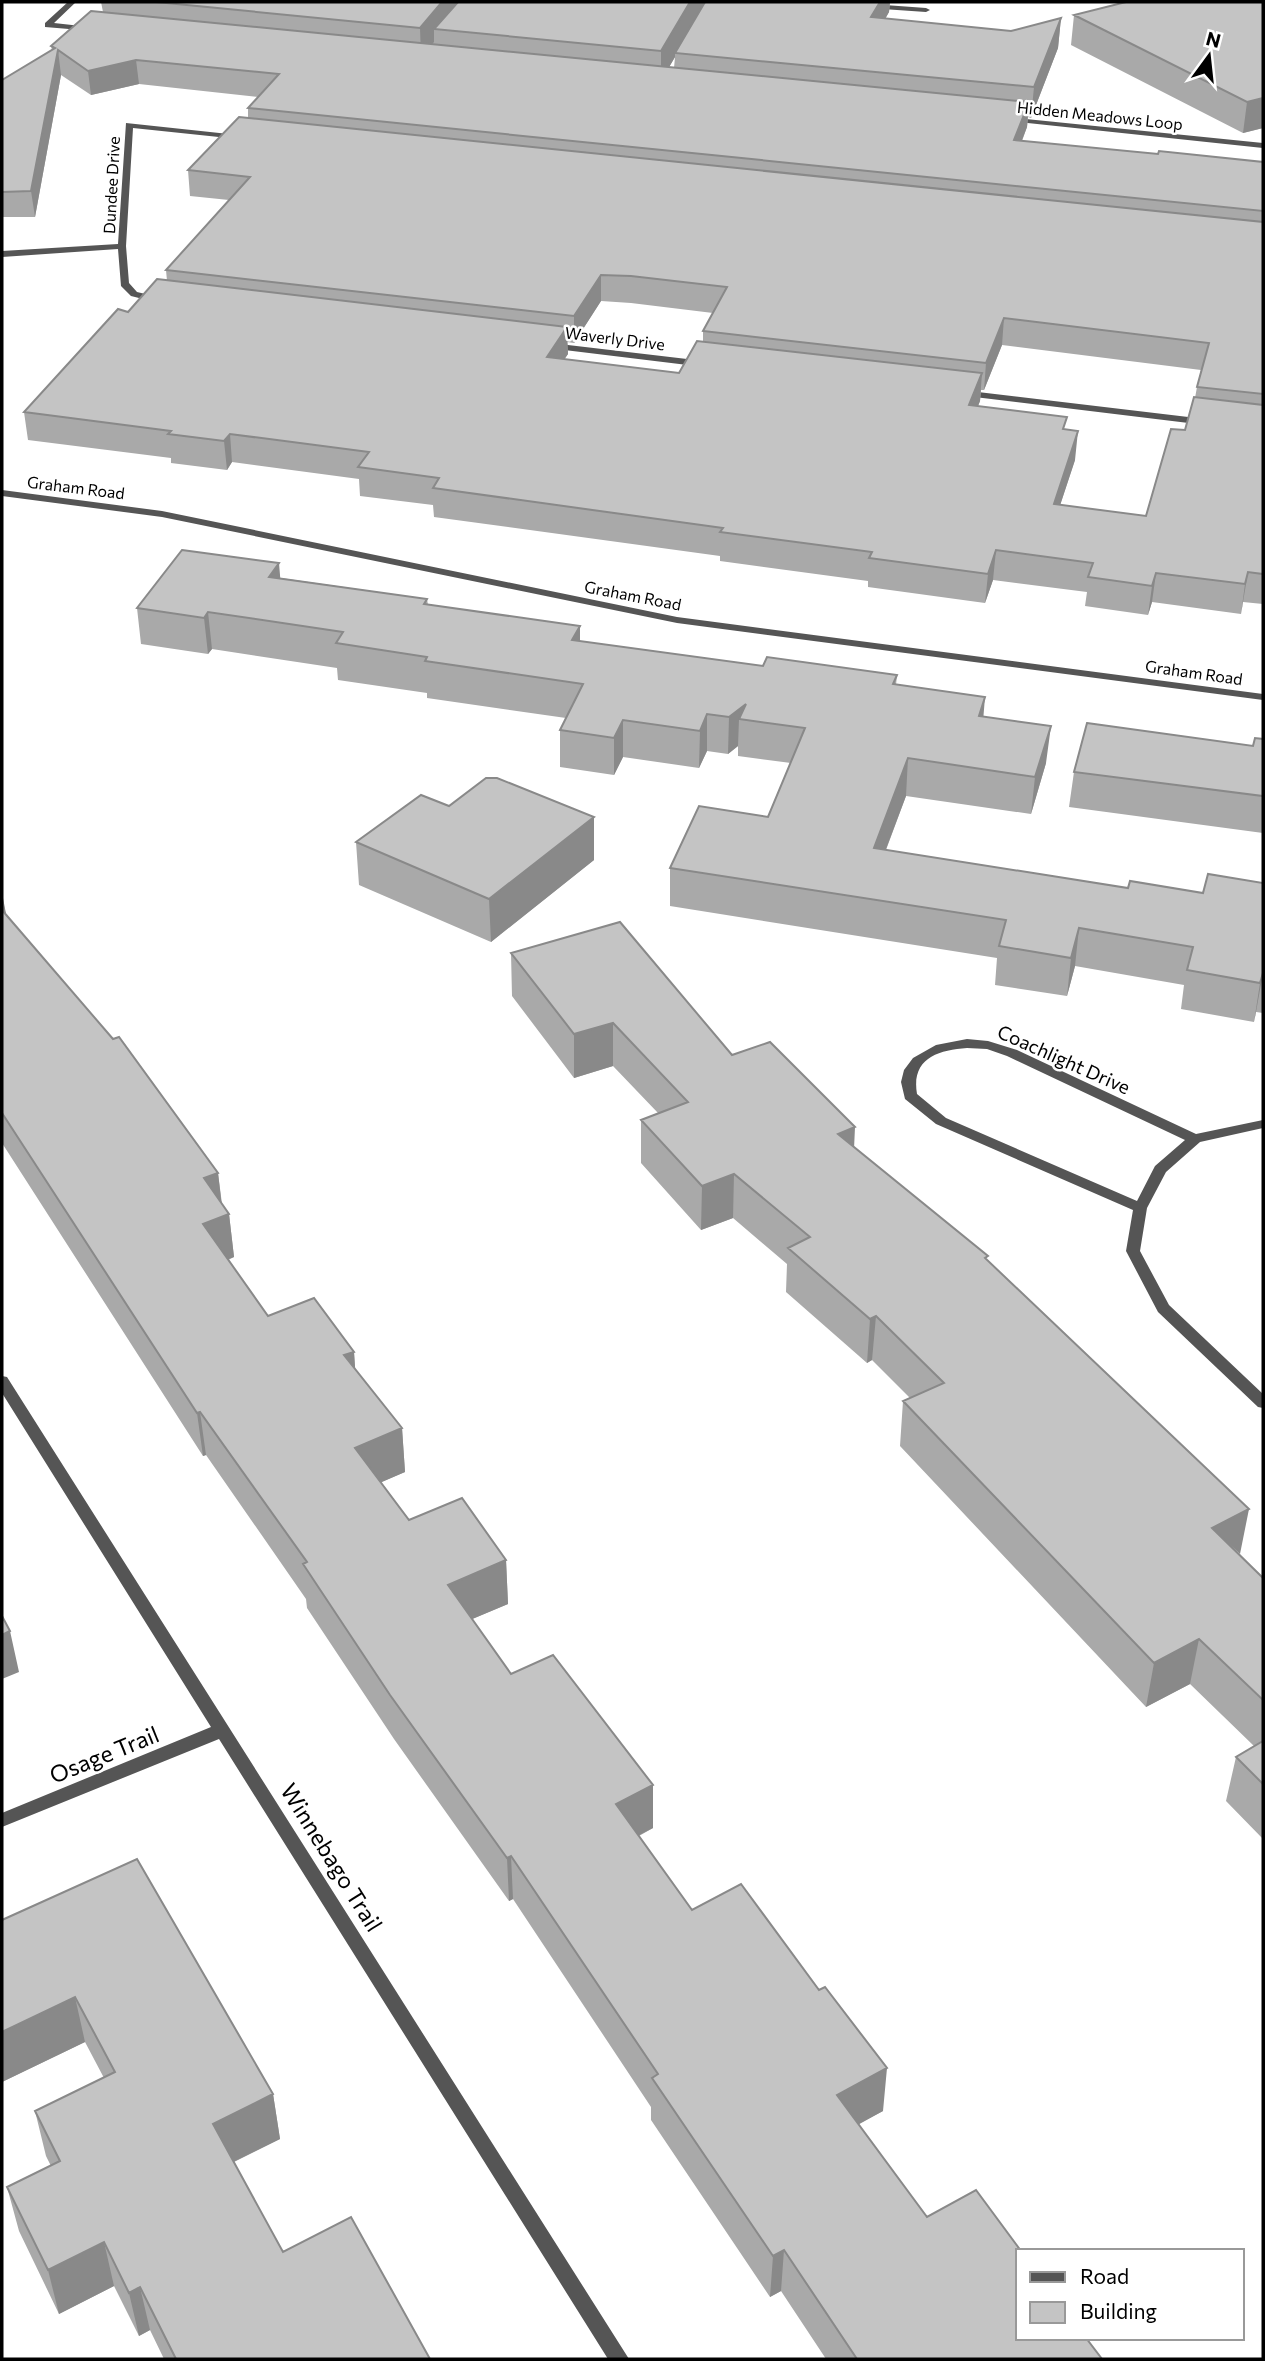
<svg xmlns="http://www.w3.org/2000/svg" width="1265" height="2361" viewBox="0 0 1265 2361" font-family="Commissioner,sans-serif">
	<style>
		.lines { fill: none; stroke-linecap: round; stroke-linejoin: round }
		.lane { fill: #555; fill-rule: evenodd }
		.street { fill: #555; fill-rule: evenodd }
		.wall { fill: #a9a9a9; fill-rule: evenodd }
		.shaded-wall { fill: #898989 }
		.building { fill: #c4c4c4; stroke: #898989; stroke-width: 2 }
		.labels { text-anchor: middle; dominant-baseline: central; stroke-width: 5; stroke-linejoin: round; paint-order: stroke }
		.far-street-label { font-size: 16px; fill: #000; stroke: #fff }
		.street-label { font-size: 19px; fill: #000; stroke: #fff }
		.near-street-label { font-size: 23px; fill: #000; stroke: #fff }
	</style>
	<rect width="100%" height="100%" fill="#fff"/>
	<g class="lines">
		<path class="lane" d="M68,2H76L54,23L90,27H93V31L45,27V23Z
			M871,4L926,8L930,10L926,12L868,8V4Z
			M1006,117L1263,143V148L1009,121L1005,119Z"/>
		<path class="street" d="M126,123L238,135L242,137L238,139L133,128L126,246L129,283L137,292L162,298V302L159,303L131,296L121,286L118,249L2,257V251L118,244Z
			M551,343L704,361L709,364L704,367L548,348L546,346Z
			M961,390L1205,419L1210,422L1205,425L958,395V391Z
			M2,490L162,511L677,617L1263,694V700L677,623L162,517L2,496Z
			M967,1039L988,1041L1017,1050L1196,1134L1263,1120V1128L1200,1142L1166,1172L1147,1208L1140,1251L1169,1305L1263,1394V1408L1258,1407L1158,1312L1126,1251L1133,1210L936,1124L905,1099L901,1082L904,1070L913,1058L936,1045ZM967,1048L987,1049L1007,1056L1185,1140L1155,1166L1137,1201L946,1118L917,1094C911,1059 937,1050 967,1048Z
			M2,1376L7,1377L629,2359H608L219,1739L2,1827V1813L211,1727L2,1393Z"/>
	</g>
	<path class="wall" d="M101,2H895L894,3L890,2L889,12L885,19L1011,31L1061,18L1058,48L1031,118L1028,117L1027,127L1022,141L1158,154L1263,162V604L1243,602L1241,614L1152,602L1148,615L1085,606L1087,592L993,580L985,603L868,587V581L720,561V556L434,517L433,505L360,496L359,479L232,462L227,470L171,463V458L28,440L24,412L128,312L167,281L166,270L229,200L190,196L188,170L248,118V108L258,97L139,84L91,95L61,75L35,217H2V80L52,50L51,46L103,12ZM675,57L674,68L669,67ZM601,301L631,303L713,313L703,331V342L679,373L564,359L568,354L567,342L574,343ZM1002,345L1201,370L1197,387L1195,398L1185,430L1146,516L1060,505L1075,460L1066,430L978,406L980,401L981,390H984Z
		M1263,2V128L1243,133L1071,45L1074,15Z
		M281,578L427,599L428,605L580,626V641L763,666L897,675L896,685L983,716L1046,763L1031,814L906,796L886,850L1128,888L1203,893L1263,883V1013L1256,1012L1254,1022L1181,1009L1184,985L1075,966L1067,996L995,985L997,958L670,906V868L768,817L791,763L738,756V746L728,754L707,751L699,768L623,757L614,775L560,767V730L566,718L427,698V693L338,680L337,668L212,649L208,654L141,644L137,608Z
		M1263,739V833L1069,807L1074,772L1253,746Z
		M449,806L594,860L491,942L359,885L356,842Z
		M2,896L6,915L218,1173L222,1204L229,1214L234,1257L228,1260L268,1316L354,1352L355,1369L402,1428L405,1472L381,1482L409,1520L506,1560L508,1604L472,1619L511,1674L653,1785V1828L639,1836L692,1910L883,2111L858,2124L927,2217L1102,2359H826L781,2291L770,2297L651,2120V2107L513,1899L509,1901L394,1739L307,1608L306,1599L206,1455L203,1456L2,1143Z
		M511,953L732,1055L854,1147L987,1260L1239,1554L1263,1578V1839L1226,1801L1236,1757L1254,1746L1190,1684L1146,1707L900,1446L903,1401L910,1398L872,1360L867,1363L786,1292L787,1264L733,1218L701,1230L641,1163V1120L658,1113L613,1066L574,1078L512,996Z
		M2,1920L273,2094L280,2139L234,2162L283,2252L430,2359H164L150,2330L139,2336L114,2286L59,2314L19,2231L7,2187L51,2166L46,2156L35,2111L104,2078L85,2042L2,2082Z"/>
	<path class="shaded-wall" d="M442,2H469L434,29V42L421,57L420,28Z
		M690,2H707L675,53V57L661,81V51Z
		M880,2H890L889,12L869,47L871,17Z
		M1061,18L1058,48L1031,118L1034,87Z
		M58,50L61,75L35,217L31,191Z
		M136,60L139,84L91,95L88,71Z
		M1263,98V128L1243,133L1247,102Z
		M1029,102L1027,127L1012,166L1014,140Z
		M601,275V301L574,343V316Z
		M1004,318L1002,345L984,390L986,363Z
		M567,327L568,354L548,384L547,357Z
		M982,373L980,401L967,433L969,405Z
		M1078,431L1075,460L1051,533L1054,504Z
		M230,434L232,462L227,470L224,441Z
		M996,550L993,580L985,603L988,574Z
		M279,563L282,599L269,577Z
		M1248,572L1241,614L1245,584Z
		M1156,573L1152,602L1148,615L1152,586Z
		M208,612L212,649L208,654L204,618Z
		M580,626V662L572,640Z
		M985,697L982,734L979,716Z
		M746,704L739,719L738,746L728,754L729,717Z
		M707,714V751L699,768L700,731Z
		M623,720V757L614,775V738Z
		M1051,726L1046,763L1031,814L1035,777Z
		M908,758L906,796L872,886L874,848Z
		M594,817V860L491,942L489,899Z
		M3,898L11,940L2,943V899Z
		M1079,928L1075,966L1067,996L1071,958Z
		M1263,973L1256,1012L1254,1022L1260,983Z
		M613,1023V1066L574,1078V1034Z
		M855,1127L853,1171L838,1134Z
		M218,1173L223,1216L204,1178Z
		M734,1174L733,1218L701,1230L702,1186Z
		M229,1214L234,1257L208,1267L203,1224Z
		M876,1316L872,1360L867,1363L870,1319Z
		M354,1352L357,1395L344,1355Z
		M200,1412L206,1455L203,1456L197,1413Z
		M402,1428L405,1472L359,1492L355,1448Z
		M1249,1509L1240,1554L1212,1528Z
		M506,1560L508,1604L451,1628L448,1585Z
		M10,1631L19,1672L2,1679V1635Z
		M1199,1639L1190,1684L1146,1707L1154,1663Z
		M653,1785V1828L616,1847V1804Z
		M511,1856L513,1899L509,1901L507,1858Z
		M75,1997L85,2042L2,2082V2032Z
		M887,2068L883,2111L834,2138L837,2095Z
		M273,2094L280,2139L221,2168L213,2124Z
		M104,2242L114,2286L59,2314L48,2270Z
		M784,2250L781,2291L770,2297L773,2256Z
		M140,2287L150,2330L139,2336L129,2293Z"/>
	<path class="building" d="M156,2H442L420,28Z
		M458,2H690L661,51L434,29Z
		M705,2H880L871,17L1011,31L1061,18L1034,87L675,53Z
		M1126,2H1263V98L1247,102L1074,15Z
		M91,11L1029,102L1014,140L1158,154L1159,151L1263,162V211L248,108L279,74L136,60L88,71L58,50L31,191L2,192V80L55,48L51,46Z
		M239,117L1263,222V394L1197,387L1209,343L1004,318L986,363L703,331L727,287L631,276L601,275L574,316L166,270L250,177L188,170Z
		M157,279L567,327L547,357L679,373L697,341L982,373L969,405L1067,417L1063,429L1078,431L1054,504L1146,516L1171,429L1185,430L1194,397L1263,405V574L1248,572L1245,584L1156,573L1152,586L1088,577L1093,563L996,550L988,574L869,558L872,552L720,532L723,528L433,488L439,478L358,467L369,452L230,434L224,441L168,434L171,431L24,412L118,309L128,312Z
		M182,550L279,563L269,577L427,599L424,604L580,626L572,640L763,666L767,657L897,675L893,684L985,697L979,716L1051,726L1035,777L908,758L874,848L1128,888L1130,881L1203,893L1208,874L1263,883V973L1260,983L1187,970L1193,947L1079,928L1071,958L999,946L1006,920L670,868L699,806L768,817L805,728L739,719L746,704L729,717L707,714L700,731L623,720L614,738L560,730L583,684L425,661L427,657L336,643L343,632L208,612L204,618L137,608Z
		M1087,723L1253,746L1255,738L1263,739V796L1074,772Z
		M486,778H497L594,817L489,899L356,842L421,795L449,806Z
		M2,910L113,1039L119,1037L218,1173L204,1178L229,1214L203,1224L268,1316L314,1298L354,1352L344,1355L402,1428L355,1448L409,1520L462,1498L506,1560L448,1585L511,1674L553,1655L653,1785L616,1804L692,1910L741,1884L819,1990L825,1987L887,2068L837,2095L927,2217L976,2190L1021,2251H1018V2338H1086L1102,2359H857L784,2250L773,2256L652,2078L658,2074L511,1856L507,1858L390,1695L303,1564L307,1562L200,1412L197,1413L2,1113Z
		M620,922L732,1055L770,1042L855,1127L838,1134L988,1256L985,1258L1249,1509L1212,1528L1263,1578V1700L1199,1639L1154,1663L903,1401L944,1383L876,1316L870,1319L788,1248L810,1237L734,1174L702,1186L641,1120L688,1102L613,1023L574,1034L511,953Z
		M2,1616L10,1631L2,1635Z
		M1263,1741V1784L1236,1757Z
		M137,1859L273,2094L213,2124L283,2252L351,2217L430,2359H176L140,2287L129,2293L104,2242L48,2270L7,2187L60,2161L35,2111L115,2072L75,1997L2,2032V1920Z"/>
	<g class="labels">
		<g class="far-street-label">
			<text transform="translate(1100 115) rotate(6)">Hidden Meadows Loop</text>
			<text transform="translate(111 185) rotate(-87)">Dundee Drive</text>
			<text transform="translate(615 338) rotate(7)">Waverly Drive</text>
			<text transform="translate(76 487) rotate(7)">Graham Road</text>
			<text transform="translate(633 595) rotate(11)">Graham Road</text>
			<text transform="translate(1194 672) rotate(8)">Graham Road</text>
		</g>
		<g class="street-label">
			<text transform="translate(1064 1059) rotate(24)">Coachlight Drive</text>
		</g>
		<g class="near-street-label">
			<text transform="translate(104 1754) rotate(-22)">Osage Trail</text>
			<text transform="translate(332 1857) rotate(58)">Winnebago Trail</text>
		</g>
	</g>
	<rect width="1265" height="2361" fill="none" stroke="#000000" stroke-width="7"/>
	<rect x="1016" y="2249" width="228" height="91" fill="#ffffff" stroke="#999999" stroke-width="2"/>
	<rect x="1030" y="2272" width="35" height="10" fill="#555555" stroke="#999999" stroke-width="2"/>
	<text x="1080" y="2284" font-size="21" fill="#000000">Road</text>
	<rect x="1030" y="2302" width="35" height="21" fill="#c4c4c4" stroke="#999999" stroke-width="2"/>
	<text x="1080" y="2319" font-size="21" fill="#000000">Building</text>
	<g transform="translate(1209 56) rotate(15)" stroke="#ffffff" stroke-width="5" paint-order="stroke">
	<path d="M0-5L12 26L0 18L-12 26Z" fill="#000000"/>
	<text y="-10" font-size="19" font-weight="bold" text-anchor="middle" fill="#000000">N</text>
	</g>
</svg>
